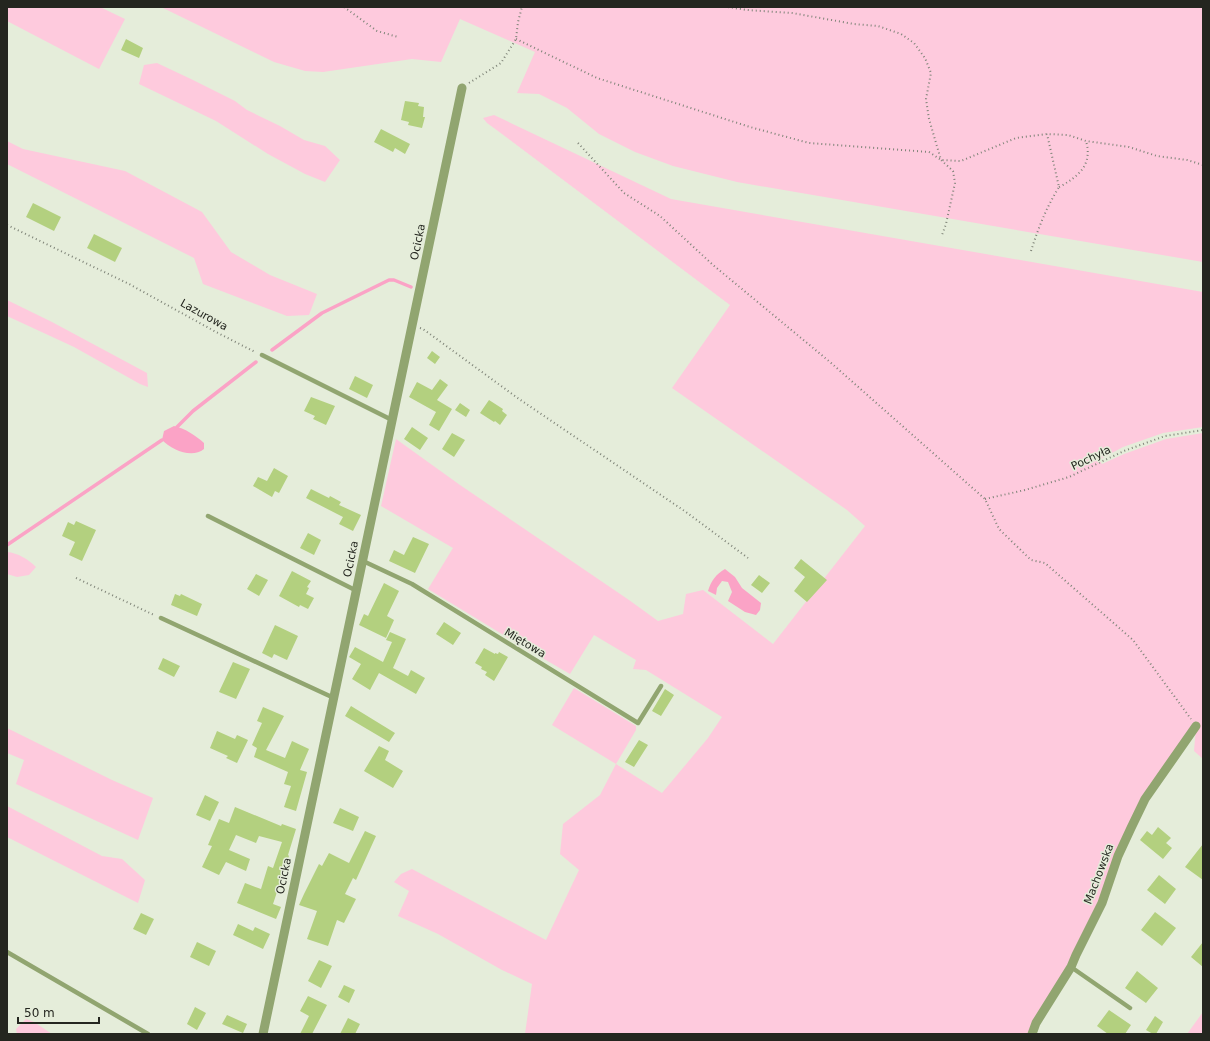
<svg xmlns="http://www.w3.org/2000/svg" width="1210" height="1041" viewBox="0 0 1210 1041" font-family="'DejaVu Sans',sans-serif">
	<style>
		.green { fill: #fecadd }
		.water { fill: #fba3c6 }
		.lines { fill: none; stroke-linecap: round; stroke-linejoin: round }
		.stream { stroke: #fba3c6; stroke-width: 3.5 }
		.building { fill: #b3d07f }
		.path { stroke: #7f8478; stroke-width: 2; stroke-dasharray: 1 3; stroke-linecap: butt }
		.lane { stroke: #91a570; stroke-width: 4.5 }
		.street { stroke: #91a570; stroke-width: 9 }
		.labels { text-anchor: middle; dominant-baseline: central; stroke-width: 3; stroke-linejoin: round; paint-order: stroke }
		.street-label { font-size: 11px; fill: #24261f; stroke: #e5edda }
	</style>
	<rect width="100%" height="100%" fill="#e5edda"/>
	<path class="green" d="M7,7H100L125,19L99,69L7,21Z
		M161,7H1203V262L737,182L673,166L635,152L599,134L567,108L539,94L517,93L535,52L460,19L441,62L412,59L323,72L305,71L274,62Z
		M157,63L193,80L235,101L247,110L280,126L304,140L325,146L340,160L325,182L305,174L268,154L216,121L139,84L144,65Z
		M494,115L671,199L1203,292V427L1163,433L1123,447L1099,460L1102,464L1124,454L1166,439L1203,433V759L1194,751L1196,727L1145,799L1102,903L1032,1034H525L532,984L502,970L438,934L398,916L409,891L394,882L401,874L412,869L546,940L579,870L560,854L563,824L600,795L616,764L552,725L574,688L636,726V730L616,764L662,793L708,738L722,717L646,670L633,669L636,660L594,635L570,674L525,648L428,589L453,548L381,506L396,439L460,485L629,600L658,621L683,614L686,594L703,590L773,644L865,526L847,510L672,388L730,305L498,131L487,123L483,118Z
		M7,141L23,149L125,171L202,212L231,252L270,275L317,294L309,315L287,316L203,284L194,258L7,164Z
		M7,300L52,322L147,373L148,387L140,384L74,347L7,316Z
		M7,552C18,553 28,559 36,567L29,575L17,577L7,574Z
		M7,728L112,780L153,798L138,840L16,784L24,760L7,753Z
		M7,806L102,856L122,859L145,880L138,903L7,837Z
		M1203,1012V1034H1187Z
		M26,1019L34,1022L52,1034H17L16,1029Z"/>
	<path class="water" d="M174,426C186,429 195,435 204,443V449C192,459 172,450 162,440L164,431Z
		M725,569L735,577L742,588L761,603L760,610L756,615L745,612L728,601L732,592L728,582L722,581L717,588L716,595L708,591C711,581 716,574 725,569Z"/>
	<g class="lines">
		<path class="stream" d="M272,350L322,313L389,280H394L411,287
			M177,427L193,411L256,362
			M7,545L162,440"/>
	</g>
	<path class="building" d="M126,39L143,48L139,58L121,50Z
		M405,101L419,103L418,106L424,107L423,117H425L422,128L408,125L409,122L401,120Z
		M381,129L410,144L405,154L395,148L393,152L374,142Z
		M33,203L61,217L54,231L26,217Z
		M94,234L122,248L115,262L87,248Z
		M432,351L440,357L435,364L427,358Z
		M355,376L373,385L367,398L349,389Z
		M440,379L448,385L437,400L452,409L439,431L429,425L436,412L409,397L417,382L432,390Z
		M311,397L335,406L326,425L313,419L315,416L304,411Z
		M489,400L503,409L502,411L507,415L500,425L495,421L494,422L480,413Z
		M460,403L470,410L466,417L455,410Z
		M412,427L428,438L420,450L404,439Z
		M452,433L465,440L454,457L442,449Z
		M274,468L288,476L279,493L275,491L272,497L253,486L258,477L267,481Z
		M311,489L329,498L330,496L341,502L339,505L361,515L353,531L339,524L343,517L306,498Z
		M76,521L96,530L82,561L69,555L75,542L62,536L68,522L74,525Z
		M308,533L321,540L314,555L300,548Z
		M413,537L429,544L415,573L389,561L394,550L404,555Z
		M801,559L827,580L807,602L794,591L805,577L794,568Z
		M292,571L311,581L307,587L309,588L306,594L314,598L308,609L300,605L299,607L279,596Z
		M256,574L268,580L259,596L247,589Z
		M759,575L770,583L762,593L751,585Z
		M384,583L399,591L387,616L394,620L386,638L359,625L364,614L368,616Z
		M175,594L180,596L181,594L202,604L197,616L171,605Z
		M444,622L461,633L453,645L436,634Z
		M275,625L298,636L287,660L274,654L272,658L262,653Z
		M390,632L406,639L393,668L408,676L411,670L425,678L416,694L379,673L370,690L352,679L361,664L349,657L355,647L383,662L392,642L386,640Z
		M484,648L495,654V653L498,654L499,652L508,657L494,681L485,675L487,672L481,669L482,667L475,663Z
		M163,658L180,666L174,677L158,669Z
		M233,662L250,669L236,699L219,692Z
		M665,689L674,695L661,716L652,711Z
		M351,706L395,733L389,742L345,716Z
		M263,707L284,716L266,750L285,758L292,741L309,749L300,770L307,772L296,811L284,807L291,786L284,784L288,772L254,757L257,748L252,745L262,723L257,721Z
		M217,731L235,739L237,735L248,740L237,763L226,758L228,756L210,748Z
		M639,740L648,745L634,767L625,762Z
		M379,746L389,751L385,760L403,771L393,788L364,771Z
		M205,795L219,802L210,821L196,815Z
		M235,807L281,826L282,824L296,829L288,855L289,856L273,904L281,907L276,919L237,903L245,883L261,889L268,866L273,868L282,842L259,836L256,843L236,835L229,850L250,859L246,871L226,862L219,875L202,867L212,846L208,845L219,819L229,823Z
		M340,808L359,817L353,831L333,823Z
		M1158,827L1171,838L1166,843L1172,848L1163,859L1140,840L1147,831L1152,835Z
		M365,831L376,836L356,880L353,878L345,894L356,899L344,923L337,920L328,946L307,939L317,911L299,905L304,894L319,864L322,866L329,853L349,863Z
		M1203,844V880L1185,867Z
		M1159,875L1176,889L1165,904L1147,890Z
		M1155,912L1176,928L1162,946L1141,930Z
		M141,913L154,919L146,935L133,929Z
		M238,924L253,931L255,927L270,934L263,949L233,935Z
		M197,942L216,951L209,966L190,957Z
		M1203,942V967L1191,957Z
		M319,960L332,966L321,988L308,981Z
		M1137,971L1158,988L1146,1003L1125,988Z
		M344,985L355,990L349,1003L338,997Z
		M308,996L327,1005L312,1034H300L309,1016L300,1011Z
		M195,1007L206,1013L197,1030L187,1024Z
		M1109,1010L1131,1025L1125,1034H1108L1097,1026Z
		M227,1015L247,1024L243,1033L222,1024Z
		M1155,1016L1163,1022L1156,1034H1153L1146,1030Z
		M348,1018L360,1024L355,1034H340Z"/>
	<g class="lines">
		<path class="path" d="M344,7L377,31L398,37
			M728,7L747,10L792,13L854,24L878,26L901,34L914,43L925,58L931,73L926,99L929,119L941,160L953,171L955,183L946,224L942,235
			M516,39L597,78L750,127L809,143L929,152L941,160L961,161L1016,138L1047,134L1068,135L1086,141L1129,147L1157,156L1187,160L1203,165
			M469,83L501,63L516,39L518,22L522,7
			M578,143L624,193L660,216L713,265L830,362L985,499L999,529L1031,560L1045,563L1133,640L1191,719
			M1059,187C1078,177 1093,165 1086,141
			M7,225L129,284L216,332L255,352
			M1031,251C1038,229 1046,208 1059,187L1047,134
			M420,328L423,329L519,399L686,512L748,558
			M985,499L1025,490L1069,477L1124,451L1165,436L1203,430
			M76,578L154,615"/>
		<path class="lane" d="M262,355L392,420
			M208,516L357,591
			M363,561L412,584L638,723L661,686
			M161,618L334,698
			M7,952L148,1034
			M1071,967L1130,1008"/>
		<path class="street" d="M263,1034L462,88
			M1032,1034L1036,1023L1071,967L1076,955L1102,903L1118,856L1131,828L1145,799L1196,726"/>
	</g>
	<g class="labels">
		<g class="street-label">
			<text transform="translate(418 242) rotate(-78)">Ocicka</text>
			<text transform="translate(204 315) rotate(29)">Lazurowa</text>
			<text transform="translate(1091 458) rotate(-25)">Pochyła</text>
			<text transform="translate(351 559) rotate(-78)">Ocicka</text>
			<text transform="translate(525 643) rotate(31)">Miętowa</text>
			<text transform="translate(1099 874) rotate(-69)">Machowska</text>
			<text transform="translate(284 876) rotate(-78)">Ocicka</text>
		</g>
	</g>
	<rect width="1210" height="1041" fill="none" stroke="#24261f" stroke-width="16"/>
	<path d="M18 1017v6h81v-6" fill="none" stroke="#24261f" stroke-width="2"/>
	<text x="24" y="1017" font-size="12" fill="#24261f" stroke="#e5edda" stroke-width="3" paint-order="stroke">50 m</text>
</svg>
